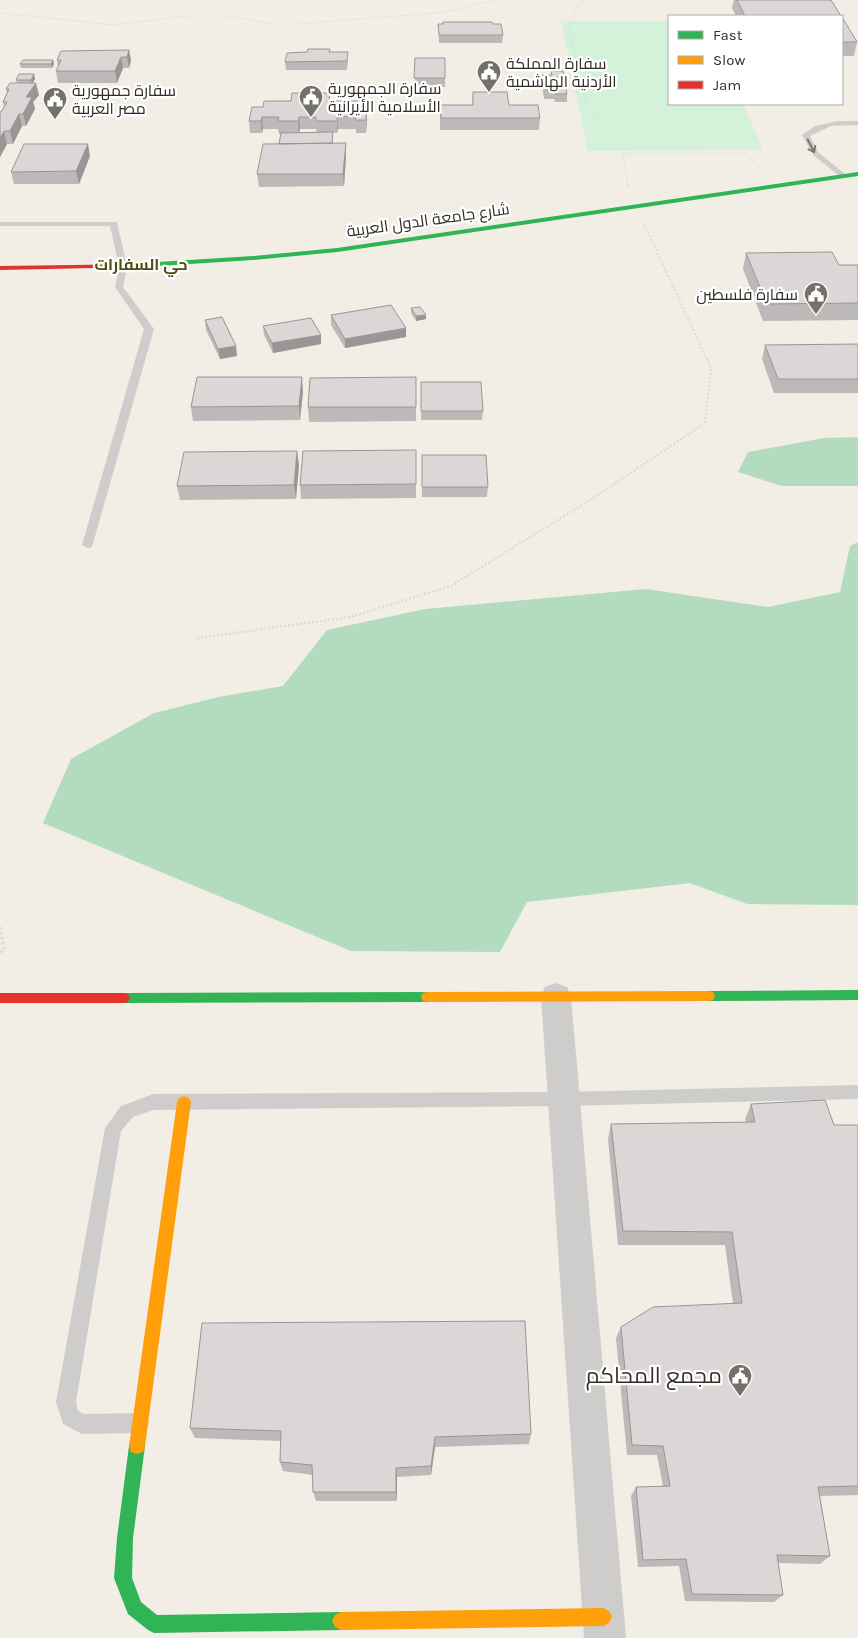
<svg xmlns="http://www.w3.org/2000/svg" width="858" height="1638" viewBox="0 0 858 1638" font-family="Karla,Cairo,sans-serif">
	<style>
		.green { fill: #d4f1d9 }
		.forest { fill: #b3dcbe }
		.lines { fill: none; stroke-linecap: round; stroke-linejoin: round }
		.path-far3 { stroke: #dcdbd8; stroke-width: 1; stroke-dasharray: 1 1; stroke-linecap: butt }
		.path-far2 { stroke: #dcdbd8; stroke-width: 2; stroke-dasharray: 2 2; stroke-linecap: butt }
		.path-far1 { stroke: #dcdbd8; stroke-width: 2.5; stroke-dasharray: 2 2; stroke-linecap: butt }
		.path { stroke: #dcdbd8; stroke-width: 3; stroke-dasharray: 2.5 2.5; stroke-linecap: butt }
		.lane { fill: #cecdcb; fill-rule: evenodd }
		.street { fill: #cecdcb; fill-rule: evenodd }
		.fast { fill: #30b455; fill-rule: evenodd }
		.slow { fill: #ff9f0a; fill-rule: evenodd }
		.jam { fill: #e5322d; fill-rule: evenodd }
		.wall { fill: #bdb9b8; fill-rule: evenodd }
		.shaded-wall { fill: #9a9696 }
		.building { fill: #dcd7d6; stroke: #9a9696 }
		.oneway { stroke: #777671 }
		.labels { text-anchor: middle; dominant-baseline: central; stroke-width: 4.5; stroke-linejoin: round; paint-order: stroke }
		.far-poi-label { font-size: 16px; fill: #302e27; stroke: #fff; text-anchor: start }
		.far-street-label { font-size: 16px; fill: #302e27; stroke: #fff }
		.far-neighbourhood-label { font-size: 16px; font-weight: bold; fill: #4c4e12; stroke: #fff }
		.near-poi-label { font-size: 22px; fill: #302e27; stroke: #fff; text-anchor: end }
	</style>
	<rect width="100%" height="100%" fill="#f2eee5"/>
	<path class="green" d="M561,21H669V104H743L763,150L588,151Z"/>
	<path class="forest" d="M858,437V486H782L738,472L748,452L824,438Z
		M858,542V905L747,904L690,883L527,902L500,952L351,951L43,823L71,759L154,713L218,697L283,686L327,630L425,609L646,589L768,607L840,592L850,546Z"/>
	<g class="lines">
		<path class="path-far3" d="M583,0L568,25L587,104L617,142L623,154
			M0,13L114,25L187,16H228L271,24H298L446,12L495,0
			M628,186L623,154L743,153L761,167"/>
		<path class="path-far2" d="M627,185L628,188
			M644,224L711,368L705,424"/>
		<path class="path-far1" d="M197,638L350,617L451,586L595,497L705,423"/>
		<path class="path" d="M0,927L4,949L0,953"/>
		<path class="lane" d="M838,121H858V125L831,126L810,136L818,152L845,174L846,176L842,178L813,155L802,135L815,126Z
			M0,222H117L127,266L123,287L154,329L92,547L88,548L82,545L144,329L115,287L119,266L110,226H0Z
			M858,1085V1099L563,1106L153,1110L133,1117L121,1131L76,1402L78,1411L84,1414L139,1413L146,1416L149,1423L146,1430L139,1433L82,1434L63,1424L56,1402L105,1128L121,1106L153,1094L563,1092Z"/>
		<path class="street" d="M556,983L567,987L571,996L626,1638H584L541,996L545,987Z"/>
		<path class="fast" d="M858,172V176L337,252L253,260L142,267L139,265L142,263L253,256L337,248Z
			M858,990V1000L709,1001L705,1000L703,996L705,992L709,991Z
			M427,992L431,993L433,997L431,1001L427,1002L124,1003L120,1002L118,998L120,994L124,993Z
			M137,1438L143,1440L145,1446L133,1538L132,1578L141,1602L157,1615L341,1612L347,1615L350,1621L347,1627L341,1630L154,1633L148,1630L128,1614L114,1578L117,1538L129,1446L131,1440Z"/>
		<path class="slow" d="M709,991L713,992L715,996L713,1000L709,1001L427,1002L423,1001L421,997L423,993L427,992Z
			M184,1096L189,1098L191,1102L145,1446L143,1452L137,1454L131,1452L129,1446L177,1102L179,1098Z
			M603,1608L609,1611L612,1617L609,1623L603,1626L341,1630L335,1627L332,1621L335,1615L341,1612Z"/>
		<path class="jam" d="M144,264L145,265L142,267L0,270V266Z
			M0,993H124L128,994L130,998L128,1002L124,1003H0Z"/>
	</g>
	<path class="wall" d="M734,0H831L841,16H736L732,8Z
		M842,17L857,42L854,56H842Z
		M438,24H493L503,35L502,43H439Z
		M129,50L131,61L129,68H123L117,83H58L56,71L58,67L57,60Z
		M330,52L348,60L347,70H286L285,62Z
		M415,58L445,78V87H415Z
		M53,60L54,64L52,68H21L20,64Z
		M551,71L567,94V102H555L554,99H544L542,83V75H551Z
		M34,74L35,79L32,83L39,95L33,102L35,109L26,126H22L13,144H7L0,157L1,112L4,107L3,102L7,93L6,89L17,83L16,80Z
		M473,92L509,105L540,118L539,130H440V105H472Z
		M331,101H358V107H367L366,133H356V129H338L337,133H333V143H346V156L344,186L259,187L257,174L279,144L281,134H279L278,129H263L262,133H250L249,121L263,107ZM300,129H316L317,132H299Z
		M90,156L79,184H14L11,172Z
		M746,253L839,265H858V320L763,321L743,269Z
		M411,308L426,315V319L416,321L411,313Z
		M331,315L406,337L345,348L331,325Z
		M205,320L237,356L220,359L206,330Z
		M263,326L321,344L273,353L264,335Z
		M858,344V393H774L762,359L765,345Z
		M416,377V421L309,422L308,407Z
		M421,382L483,411L482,420H421Z
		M303,391L300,420L193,421L191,407Z
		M416,450V498L301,499L300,485Z
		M422,455L488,487L487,497H422Z
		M299,465L296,499L180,500L177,486Z
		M751,1104L834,1125H858V1495L820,1496L830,1556L820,1564L778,1563L783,1595L774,1602L685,1601L679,1566L638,1567L631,1496L636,1487L663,1486L657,1455H627L616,1338L621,1327L733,1304L725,1245H618L608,1139L611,1124L746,1122L745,1119Z
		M190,1428L531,1434L529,1444L435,1447L431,1475L397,1477V1501H316L313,1492V1475L283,1471L280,1462L281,1441L195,1438Z"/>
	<path class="shaded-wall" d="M129,50L131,61L129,68L127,57Z
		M121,57L123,68L117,83L115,71Z
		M53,60L54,64L52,68L51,64Z
		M34,74L35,79L32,84L31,80Z
		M36,83L39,95L33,102L35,109L26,126L23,114L26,97Z
		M367,107V119L366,133V120Z
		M19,114L22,126L13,144L10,131Z
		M262,117L263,129L262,133L261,121Z
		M299,117L300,129L299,134L298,121Z
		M337,117L338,129L337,133Z
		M4,131L7,144L0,157V138Z
		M346,143V156L344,186L343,174Z
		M88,144L90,156L79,184L76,171Z
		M426,315V319L416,321V316Z
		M406,328V337L345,348V339Z
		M321,335V344L273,353L272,343Z
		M236,346L237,356L220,359L218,349Z
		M302,377L303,391L300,420L299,406Z
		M297,451L299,465L296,499L294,485Z
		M435,1437V1447L431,1475V1466Z
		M396,1468L397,1477V1501L396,1492Z"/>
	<path class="building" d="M737,0H831L841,16H745Z
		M842,17L857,42H842Z
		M443,22H492L493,24H501L503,35H439L438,24H443Z
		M308,49H330L329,52H348L347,61L285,62L287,53L307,52Z
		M129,50L127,57H121L115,71H56L61,60H57L61,51Z
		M415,58H445V78H414Z
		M23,60H53L51,64H20Z
		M551,71H563L567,94H556L555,90H545L542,75H552Z
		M19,74H34L31,80H16Z
		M10,83H36L26,97H32L23,114H19L10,131H4L0,138V112H1L7,102H3L9,89H6Z
		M473,92H507L509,105H538L540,118H441L440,105H473Z
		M292,93H330L329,101H358L357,107H367L366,120H355L356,116L337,117V121H316V117H299L298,121H278L279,117H262L261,121H249L252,107H263L264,101H291Z
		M333,132L332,143L279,144L281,133Z
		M346,143L343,174H257L263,144Z
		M24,144H88L76,171L11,172Z
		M832,252L839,265H858V303L767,304L746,253Z
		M391,305L406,328L345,339L331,315Z
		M420,307L426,315L416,316L411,308Z
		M222,317L236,346L218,349L205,320Z
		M311,318L321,335L272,343L263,326Z
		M858,344V379H778L765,345Z
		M197,377H302L299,406L191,407Z
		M416,377V407H308L310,378Z
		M421,382H481L483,411H421Z
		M416,450V484L300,485L303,451Z
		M297,451L294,485L177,486L184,452Z
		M422,455H486L488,487H422Z
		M825,1100L834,1125H858V1486L818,1487L830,1556L777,1555L783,1595L692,1594L686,1559L643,1560L636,1487L670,1486L663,1446L632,1445L621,1327L653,1307L742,1303L732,1232L623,1231L611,1124L755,1122L751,1104Z
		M525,1321L531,1434L435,1437L431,1466L396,1468V1492H313L312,1465L280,1462L281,1431L190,1428L202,1323Z"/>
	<defs><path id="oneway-shaft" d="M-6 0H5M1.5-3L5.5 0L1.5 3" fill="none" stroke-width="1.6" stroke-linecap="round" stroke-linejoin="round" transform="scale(1.25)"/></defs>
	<use class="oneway" href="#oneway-shaft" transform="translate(811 146) rotate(63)"/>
	<defs>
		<symbol id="civic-pin" viewBox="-11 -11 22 30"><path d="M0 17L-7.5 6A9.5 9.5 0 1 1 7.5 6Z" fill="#74716a" stroke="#fff"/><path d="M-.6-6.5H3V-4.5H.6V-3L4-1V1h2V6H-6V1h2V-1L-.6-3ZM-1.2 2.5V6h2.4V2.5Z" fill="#fff"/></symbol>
	</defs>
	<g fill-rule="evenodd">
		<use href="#civic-pin" x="475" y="58" width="28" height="38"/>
		<use href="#civic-pin" x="297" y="83" width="28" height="38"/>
		<use href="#civic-pin" x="41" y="85" width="28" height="38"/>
		<use href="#civic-pin" x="802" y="280" width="28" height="38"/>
		<use href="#civic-pin" x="726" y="1362" width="28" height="38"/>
	</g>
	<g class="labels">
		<g class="far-poi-label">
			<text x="506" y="63">سفارة المملكة<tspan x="506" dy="18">الأردنية الهاشمية</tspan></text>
			<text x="328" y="88">سفارة الجمهورية<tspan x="328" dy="18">الأسلامية الأيرانية</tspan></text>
			<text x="72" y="90">سفارة جمهورية<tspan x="72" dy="18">مصر العربية</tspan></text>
			<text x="798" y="294" text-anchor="end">سفارة فلسطين</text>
		</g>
		<g class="far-street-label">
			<text transform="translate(428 220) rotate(-8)">شارع جامعة الدول العربية</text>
		</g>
		<g class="far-neighbourhood-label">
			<text x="141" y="264">حي السفارات</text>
		</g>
		<g class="near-poi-label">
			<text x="722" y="1376">مجمع المحاكم</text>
		</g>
	</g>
	<rect x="668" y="15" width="175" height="90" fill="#ffffff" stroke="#acaba9"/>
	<rect x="678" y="31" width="25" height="8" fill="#30b455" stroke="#acaba9"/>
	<text x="713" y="40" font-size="15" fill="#302e27">Fast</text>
	<rect x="678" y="56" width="25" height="8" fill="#ff9f0a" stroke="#acaba9"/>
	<text x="713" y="65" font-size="15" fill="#302e27">Slow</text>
	<rect x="678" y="81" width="25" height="8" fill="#e5322d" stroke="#acaba9"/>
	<text x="713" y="90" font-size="15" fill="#302e27">Jam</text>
</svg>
